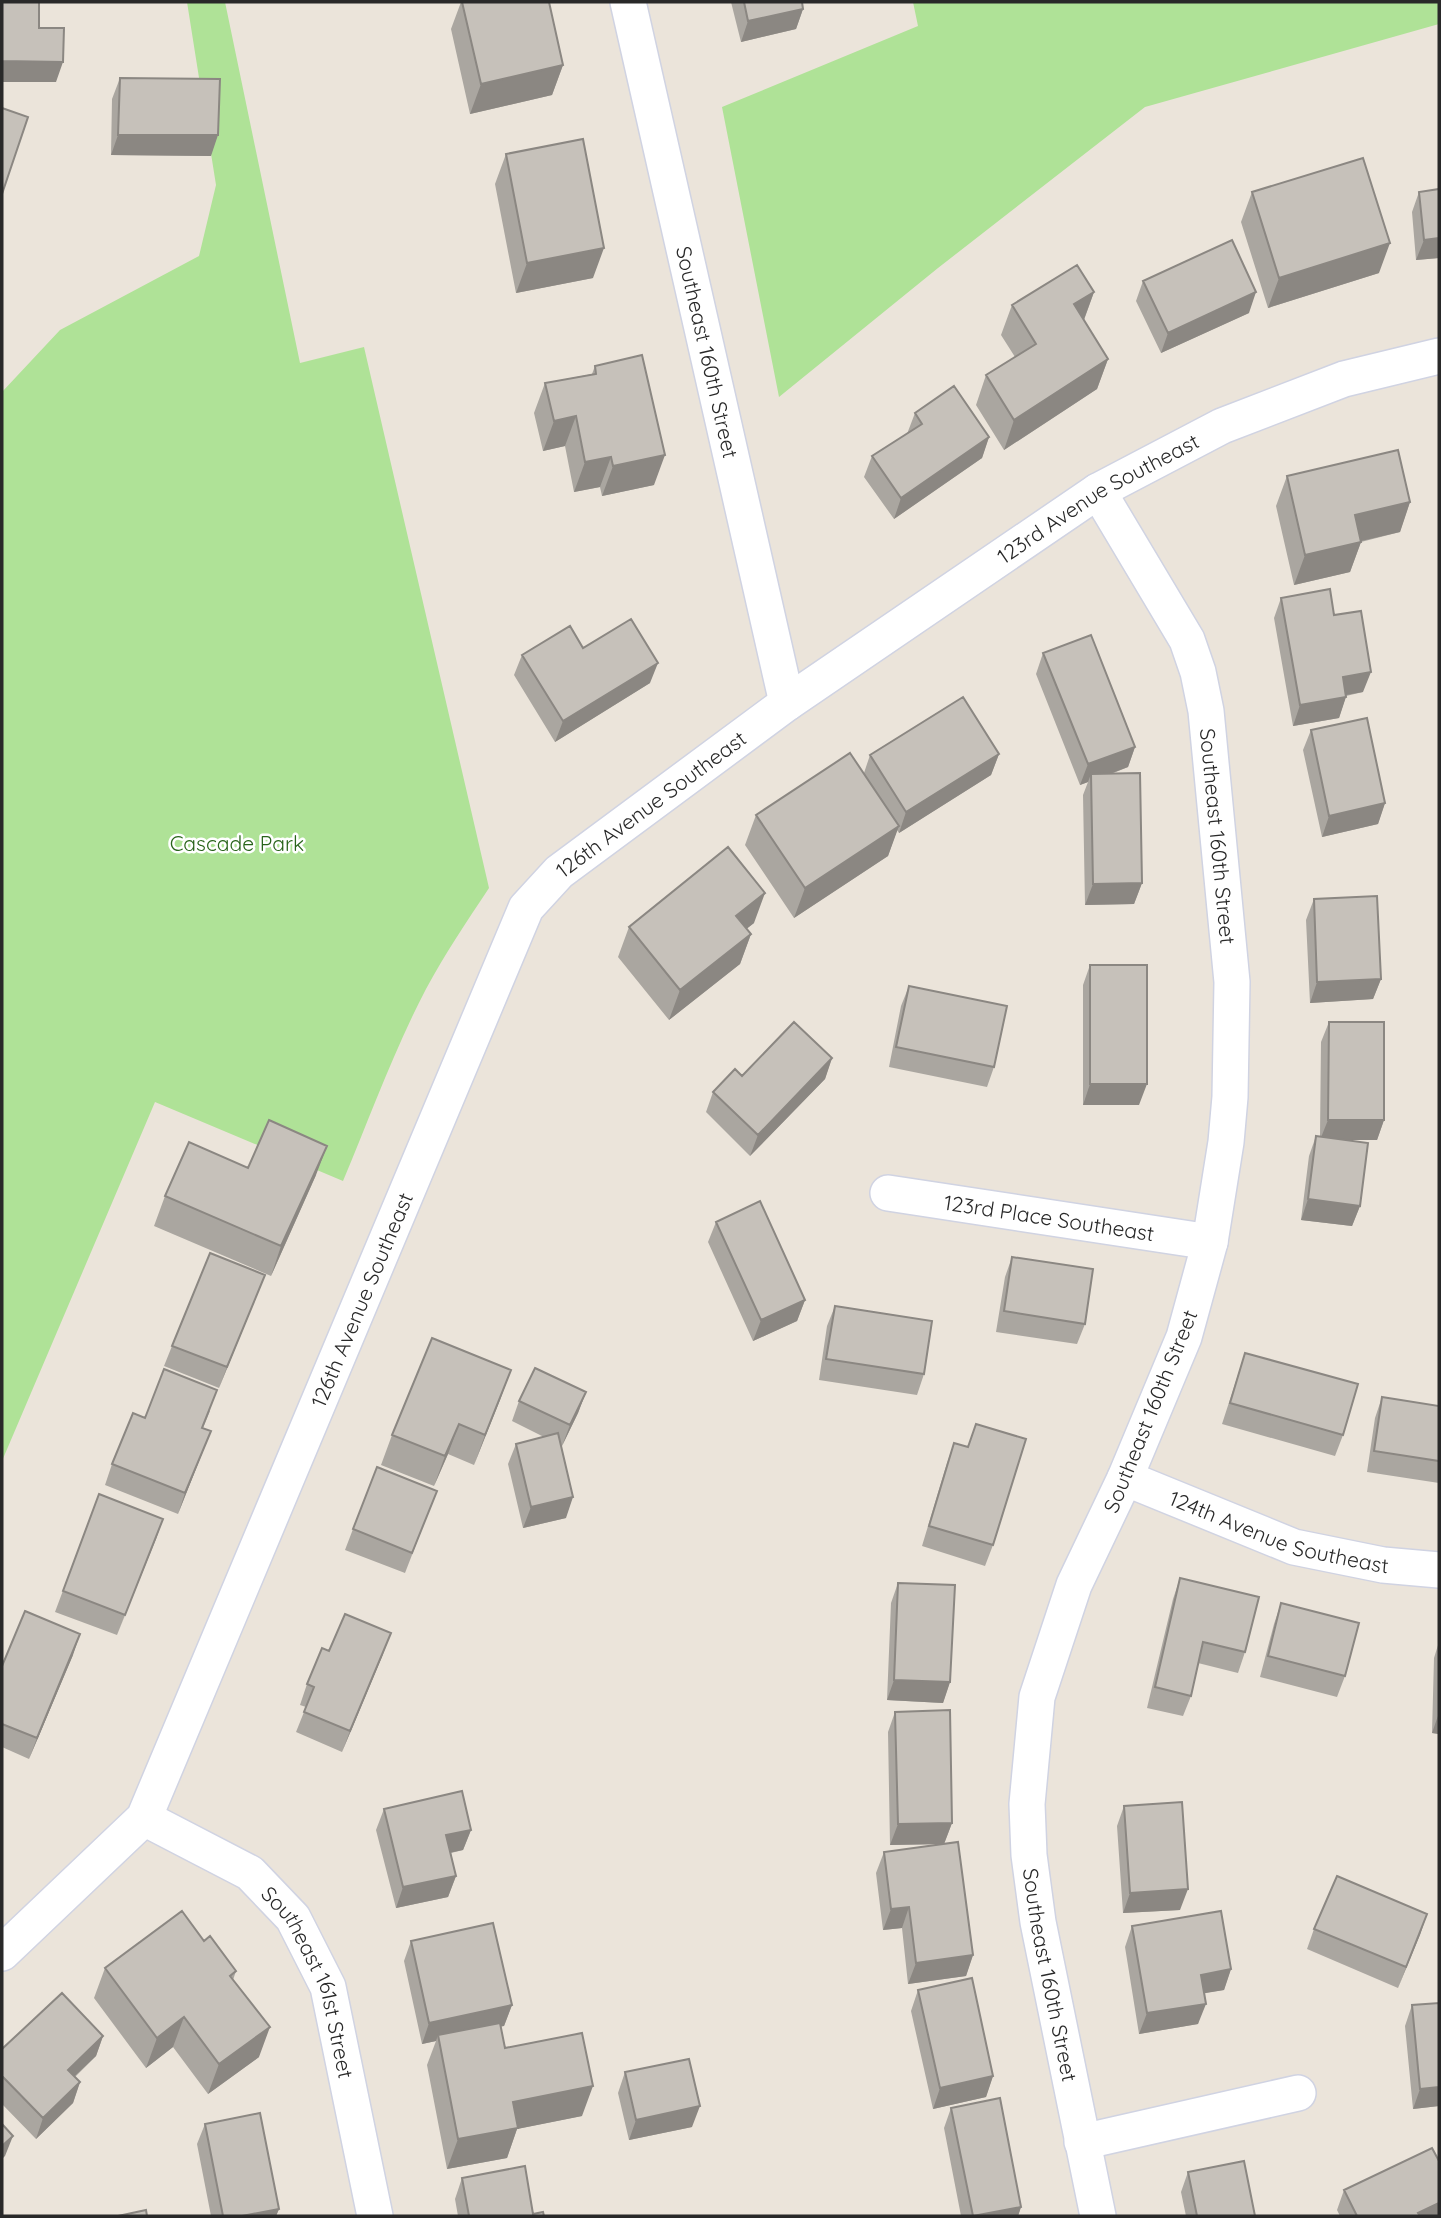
<svg xmlns="http://www.w3.org/2000/svg" width="1441" height="2218" viewBox="0 0 1441 2218" font-family="Quicksand,sans-serif">
	<style>
		.green { fill: #afe297 }
		.lines { fill: none; stroke-linecap: round; stroke-linejoin: round }
		.minor-casing { stroke: #d0d3e2; stroke-width: 38 }
		.minor { stroke: #fff; stroke-width: 35 }
		.wall { fill: #aaa6a0 }
		.shaded-wall { fill: #8b8782 }
		.building { fill: #c6c1ba; stroke: #8b8782; stroke-width: 2 }
		.labels { text-anchor: middle; dominant-baseline: central; stroke-width: 5; stroke-linejoin: round; paint-order: stroke }
		.street-label { font-size: 21px; fill: #292929; stroke: #fff }
		.park-label { font-size: 21px; fill: #28641a; stroke: #fff }
	</style>
	<rect width="100%" height="100%" fill="#ebe4da"/>
	<path class="green" d="M187,2H225L300,363L364,347L489,888C467,921 445,954 426,989C394,1050 370,1117 343,1181L155,1102L2,1461V392L60,330L199,256L216,185Z
		M913,2H1439V24L1145,107L938,268L779,397L722,107L918,26Z"/>
	<g class="lines">
		<defs>
			<g id="minor">
				<path id="s1" d="M628,2L787,703"/>
				<path id="s2" d="M1098,491L1187,640L1198,672L1206,711L1232,982L1230,1097L1226,1142L1210,1242L1184,1337L1125,1478L1074,1585L1037,1697L1027,1804L1029,1855L1038,1922L1098,2216"/>
				<path id="s3" d="M888,1193L1210,1242"/>
				<path id="s4" d="M1125,1478L1294,1547L1383,1565L1439,1570"/>
				<path id="s5" d="M144,1818L250,1873L293,1918L328,1987L375,2216"/>
				<path id="s6" d="M2,1953L144,1818L526,908L559,872L787,703L1098,491L1222,426L1344,379L1439,356"/>
				<path d="M1082,2142L1298,2093"/>
			</g>
		</defs>
		<use href="#minor" class="minor-casing"/>
		<use href="#minor" class="minor"/>
	</g>
	<path class="wall" d="M461,2H549L563,65L552,95L470,114L451,29Z
		M731,2H802L803,9L796,29L741,42Z
		M120,78L211,156L111,155L112,99Z
		M506,154L593,278L516,293L495,184Z
		M1252,192L1379,273L1268,308L1241,222Z
		M1419,192L1439,258L1416,260L1412,212Z
		M1143,281L1249,313L1161,353L1136,301Z
		M1094,292L1084,320L1108,359L1097,389L1004,450L976,405L986,375L1015,357L1001,335L1012,305Z
		M595,366L654,485L602,496L600,487L574,492L565,446L543,451L534,413L545,383L592,374Z
		M915,413L989,437L982,458L894,519L864,477L872,456L907,434Z
		M1287,476L1410,502L1400,532L1361,542L1350,572L1294,585L1276,506Z
		M1281,598L1334,615L1363,692L1346,696L1339,718L1293,726L1274,618Z
		M583,648L650,683L555,742L514,675L522,655Z
		M1043,653L1135,747L1128,767L1111,774L1142,883L1134,904L1085,905L1083,795L1088,782L1080,785L1036,674Z
		M1311,730L1385,803L1378,824L1322,837L1303,750Z
		M999,754L991,775L899,833L897,830L888,856L794,918L745,845L756,815L864,773L870,755Z
		M1314,899L1381,979L1373,999L1310,1003L1306,920Z
		M754,923L746,929L751,934L740,964L669,1020L618,957L629,927Z
		M1090,965L1139,1105H1083V985Z
		M909,986L994,1067L987,1087L889,1067L901,1006Z
		M1329,1022L1384,1120L1377,1140H1350L1360,1206L1352,1226L1301,1220L1309,1156L1316,1136H1320L1321,1042Z
		M832,1058L825,1079L750,1156L706,1112L713,1092L742,1076Z
		M248,1168L316,1175L271,1276L154,1226L165,1196Z
		M716,1222L805,1300L797,1321L753,1341L708,1242Z
		M1012,1257L1085,1324L1077,1344L996,1332L1005,1277Z
		M265,1275L219,1388L164,1366L172,1346Z
		M835,1306L924,1374L917,1395L819,1380L827,1326Z
		M1245,1353L1343,1435L1335,1456L1222,1424Z
		M511,1370L474,1465L448,1454L434,1486L381,1465L392,1435Z
		M586,1392L578,1413L562,1446L560,1445L566,1518L523,1528L508,1464L516,1444L544,1437L512,1421L519,1401Z
		M1382,1397L1439,1406V1483L1367,1472L1375,1418Z
		M210,1411L203,1428L211,1431L178,1514L105,1485L112,1464L145,1418Z
		M954,1443L993,1545L985,1566L922,1546L947,1463Z
		M99,1494L163,1519L117,1635L55,1612Z
		M429,1511L405,1573L345,1550L353,1529Z
		M1180,1578L1245,1652L1238,1673L1198,1663L1191,1696L1183,1716L1147,1708L1173,1599Z
		M898,1583L950,1682L943,1703L887,1700L891,1603Z
		M1281,1603L1345,1676L1337,1697L1260,1677L1274,1624Z
		M1439,1642V1734L1432,1733L1434,1658Z
		M329,1651L383,1654L342,1752L296,1732L306,1707L300,1705L307,1684Z
		M73,1655L29,1759L2,1747V1666Z
		M895,1712L952,1823L944,1844L890,1845L888,1732Z
		M1124,1806L1180,1910L1123,1913L1117,1826Z
		M384,1809L471,1830L463,1850L451,1853L456,1876L448,1897L396,1908L376,1830Z
		M884,1852L973,1955L966,1976L908,1984L902,1928L883,1930L876,1873Z
		M1427,1914L1398,1988L1307,1949L1314,1929Z
		M1132,1926L1231,1969L1224,1990L1204,1993L1198,2024L1139,2034L1125,1947Z
		M204,1941L236,1971L233,1980L259,2057L208,2094L173,2047L146,2068L94,1998L105,1968Z
		M411,1941L512,2005L504,2026H500L505,2048L582,2116L517,2129L507,2158L447,2169L427,2065L436,2041L422,2044L404,1961Z
		M918,1990L993,2076L986,2097L933,2109L911,2011Z
		M1439,2003V2106L1413,2109L1405,2026L1412,2005Z
		M103,2036L96,2056L75,2077L80,2082L73,2103L36,2139L2,2104V2049Z
		M625,2072L692,2127L629,2140L618,2093Z
		M951,2108L1021,2207L1018,2216H961L944,2128Z
		M205,2124L279,2209L276,2216H211L197,2144Z
		M1188,2172L1255,2216H1186L1181,2192Z
		M462,2178L533,2214L544,2216H458L455,2199Z
		M1344,2190L1439,2216H1340L1337,2210Z"/>
	<path class="shaded-wall" d="M803,9L796,29L741,42L748,21Z
		M2,61L63,62L56,82H2Z
		M563,65L552,95L470,114L481,84Z
		M118,135H218L211,156L111,155Z
		M1439,238V258L1416,260L1424,240Z
		M1390,243L1379,273L1268,308L1279,278Z
		M604,248L593,278L516,293L527,263Z
		M1094,292L1083,322L1074,304Z
		M1256,292L1249,313L1161,353L1168,333Z
		M1108,359L1097,389L1004,450L1014,420Z
		M576,416L565,446L543,451L554,421Z
		M989,437L982,458L894,519L901,498Z
		M665,455L654,485L602,496L613,466Z
		M611,457L600,487L574,492L585,462Z
		M1410,502L1400,532L1344,545L1355,515Z
		M1361,542L1350,572L1294,585L1305,555Z
		M658,663L650,683L555,742L563,721Z
		M1371,672L1363,692L1335,697L1343,677Z
		M1346,697L1339,718L1293,726L1300,705Z
		M1135,747L1128,767L1091,781V774L1088,782L1080,785L1088,764Z
		M999,754L991,775L899,833L906,812Z
		M1385,803L1378,824L1322,837L1329,816Z
		M899,826L888,856L794,918L805,888Z
		M1142,883L1134,904L1085,905L1093,884Z
		M765,893L754,923L725,946L736,916Z
		M751,934L740,964L669,1020L680,990Z
		M1381,979L1373,999L1310,1003L1317,982Z
		M832,1058L825,1079L750,1156L758,1135Z
		M1090,1084H1147L1139,1105H1083Z
		M1328,1120H1384L1377,1140H1320Z
		M327,1146L316,1175L271,1276L281,1246Z
		M1308,1199L1360,1206L1352,1226L1301,1220Z
		M265,1275L257,1295L219,1388L227,1367Z
		M805,1300L797,1321L753,1341L761,1320Z
		M511,1370L500,1400L474,1465L485,1435Z
		M586,1392L578,1413L562,1446L570,1425Z
		M459,1424L448,1454L434,1486L445,1456Z
		M211,1431L203,1451L178,1514L185,1493Z
		M573,1497L566,1518L523,1528L531,1507Z
		M163,1519L156,1539L117,1635L125,1615Z
		M391,1633L383,1654L342,1752L350,1731Z
		M80,1634L73,1655L29,1759L37,1738Z
		M894,1680L950,1682L943,1703L887,1700Z
		M1439,1713V1734L1432,1733Z
		M952,1823L944,1844L890,1845L898,1824Z
		M471,1830L463,1850L439,1855L446,1835Z
		M456,1876L448,1897L396,1908L403,1887Z
		M1188,1889L1180,1910L1123,1913L1130,1893Z
		M909,1907L902,1928L883,1930L891,1909Z
		M1427,1914L1420,1935L1398,1988L1406,1967Z
		M973,1955L966,1976L908,1984L916,1963Z
		M1231,1969L1224,1990L1194,1995L1201,1975Z
		M1206,2004L1198,2024L1139,2034L1147,2013Z
		M512,2005L504,2026L439,2040L438,2035L436,2041L422,2044L429,2023Z
		M184,2017L173,2047L146,2068L157,2038Z
		M270,2027L259,2057L208,2094L219,2064Z
		M103,2036L96,2056L60,2090L68,2070Z
		M993,2076L986,2097L933,2109L940,2088Z
		M80,2082L73,2103L36,2139L43,2118Z
		M593,2086L582,2116L517,2129L507,2158L447,2169L458,2139L513,2102Z
		M1439,2087V2106L1413,2109L1420,2089Z
		M700,2106L692,2127L629,2140L636,2120Z
		M13,2136L5,2156L2,2159V2146Z
		M1439,2203V2216H1417L1418,2213Z
		M1021,2207L1018,2216H973Z
		M279,2209L276,2216H242Z"/>
	<path class="building" d="M2,2H39V28H64L63,62L2,61Z
		M462,2H549L563,65L481,84Z
		M744,2H802L803,9L748,21Z
		M120,78L220,79L218,135H118Z
		M2,108L28,117L2,194Z
		M583,139L604,248L527,263L506,154Z
		M1363,158L1390,243L1279,278L1252,192Z
		M1439,189V238L1424,240L1419,192Z
		M1232,240L1256,292L1168,333L1143,281Z
		M1077,265L1094,292L1074,304L1108,359L1014,420L986,375L1036,344L1012,305Z
		M642,355L665,455L613,466L611,457L585,462L576,416L554,421L545,383L596,374L595,366Z
		M954,386L989,437L901,498L872,456L922,424L915,413Z
		M1398,450L1410,502L1355,515L1361,542L1305,555L1287,476Z
		M1330,589L1334,615L1361,611L1371,672L1343,677L1346,697L1300,705L1281,598Z
		M631,619L658,663L563,721L522,655L570,626L583,648Z
		M1091,635L1135,747L1088,764L1043,653Z
		M963,697L999,754L906,812L870,755Z
		M1367,718L1385,803L1329,816L1311,730Z
		M850,753L899,826L805,888L756,815Z
		M1140,773L1142,883L1093,884L1091,774Z
		M728,847L765,893L736,916L751,934L680,990L629,927Z
		M1377,896L1381,979L1317,982L1314,899Z
		M1090,965H1147V1084H1090Z
		M909,986L1007,1006L994,1067L896,1047Z
		M794,1022L832,1058L758,1135L713,1092L735,1069L742,1076Z
		M1329,1022H1384V1120H1328Z
		M269,1120L327,1146L281,1246L165,1196L189,1142L248,1168Z
		M1316,1136L1368,1143L1360,1206L1308,1199Z
		M760,1201L805,1300L761,1320L716,1222Z
		M210,1253L265,1275L227,1367L172,1346Z
		M1012,1257L1093,1269L1085,1324L1004,1311Z
		M835,1306L932,1321L924,1374L826,1359Z
		M432,1338L511,1370L485,1435L459,1424L445,1456L392,1435Z
		M1245,1353L1358,1384L1343,1435L1230,1403Z
		M535,1368L586,1392L570,1425L519,1401Z
		M164,1369L217,1390L202,1428L211,1431L185,1493L112,1464L133,1413L145,1418Z
		M1382,1397L1439,1406V1461L1374,1451Z
		M976,1424L1026,1439L993,1545L929,1526L954,1443L968,1447Z
		M558,1433L573,1497L531,1507L516,1444Z
		M377,1467L437,1491L412,1553L353,1529Z
		M99,1494L163,1519L125,1615L63,1591Z
		M1180,1578L1259,1597L1245,1652L1203,1642L1191,1696L1155,1687Z
		M898,1583L955,1585L950,1682L894,1680Z
		M1281,1603L1359,1623L1345,1676L1268,1656Z
		M25,1611L80,1634L37,1738L2,1724V1666Z
		M345,1614L391,1633L350,1731L304,1712L314,1687L307,1684L322,1648L329,1651Z
		M950,1710L952,1823L898,1824L895,1712Z
		M462,1791L471,1830L446,1835L456,1876L403,1887L384,1809Z
		M1182,1802L1188,1889L1130,1893L1124,1806Z
		M958,1842L973,1955L916,1963L909,1907L891,1909L884,1852Z
		M1337,1876L1427,1914L1406,1967L1314,1929Z
		M182,1911L204,1941L210,1936L236,1971L230,1976L270,2027L219,2064L184,2017L157,2038L105,1968Z
		M1221,1911L1231,1969L1201,1975L1206,2004L1147,2013L1132,1926Z
		M493,1923L512,2005L429,2023L411,1941Z
		M972,1978L993,2076L940,2088L918,1990Z
		M62,1993L103,2036L68,2070L80,2082L43,2118L2,2076V2049Z
		M1439,2003V2087L1420,2089L1412,2005Z
		M500,2023L505,2048L582,2033L593,2086L513,2102L518,2128L458,2139L438,2035Z
		M689,2059L700,2106L636,2120L625,2072Z
		M1000,2098L1021,2207L973,2216L951,2108Z
		M260,2113L279,2209L242,2216H223L205,2124Z
		M2,2124L13,2136L2,2146Z
		M1432,2148L1439,2161V2203L1418,2213L1420,2216H1357L1344,2190Z
		M1244,2161L1255,2216H1197L1188,2172Z
		M525,2166L533,2214L543,2212L544,2216H469L462,2178Z
		M146,2210L147,2216H118Z"/>
	<g class="labels">
		<g class="street-label">
			<text stroke="none"><textPath href="#s1" startOffset="359">Southeast 160th Street</textPath></text>
			<text stroke="none"><textPath href="#s6" startOffset="1888">123rd Avenue Southeast</textPath></text>
			<text stroke="none"><textPath href="#s6" startOffset="1346">126th Avenue Southeast</textPath></text>
			<text stroke="none"><textPath href="#s2" startOffset="373">Southeast 160th Street</textPath></text>
			<text stroke="none"><textPath href="#s3" startOffset="163">123rd Place Southeast</textPath></text>
			<text stroke="none"><textPath href="#s6" startOffset="758">126th Avenue Southeast</textPath></text>
			<text transform="translate(1150 1411) rotate(-68)">Southeast 160th Street</text>
			<text stroke="none"><textPath href="#s4" startOffset="164">124th Avenue Southeast</textPath></text>
			<text stroke="none"><textPath href="#s2" startOffset="1549">Southeast 160th Street</textPath></text>
			<text stroke="none"><textPath href="#s5" startOffset="247">Southeast 161st Street</textPath></text>
		</g>
		<g class="park-label">
			<text x="237" y="843">Cascade Park</text>
		</g>
	</g>
	<rect width="1441" height="2218" fill="none" stroke="#292929" stroke-width="7"/>
</svg>
